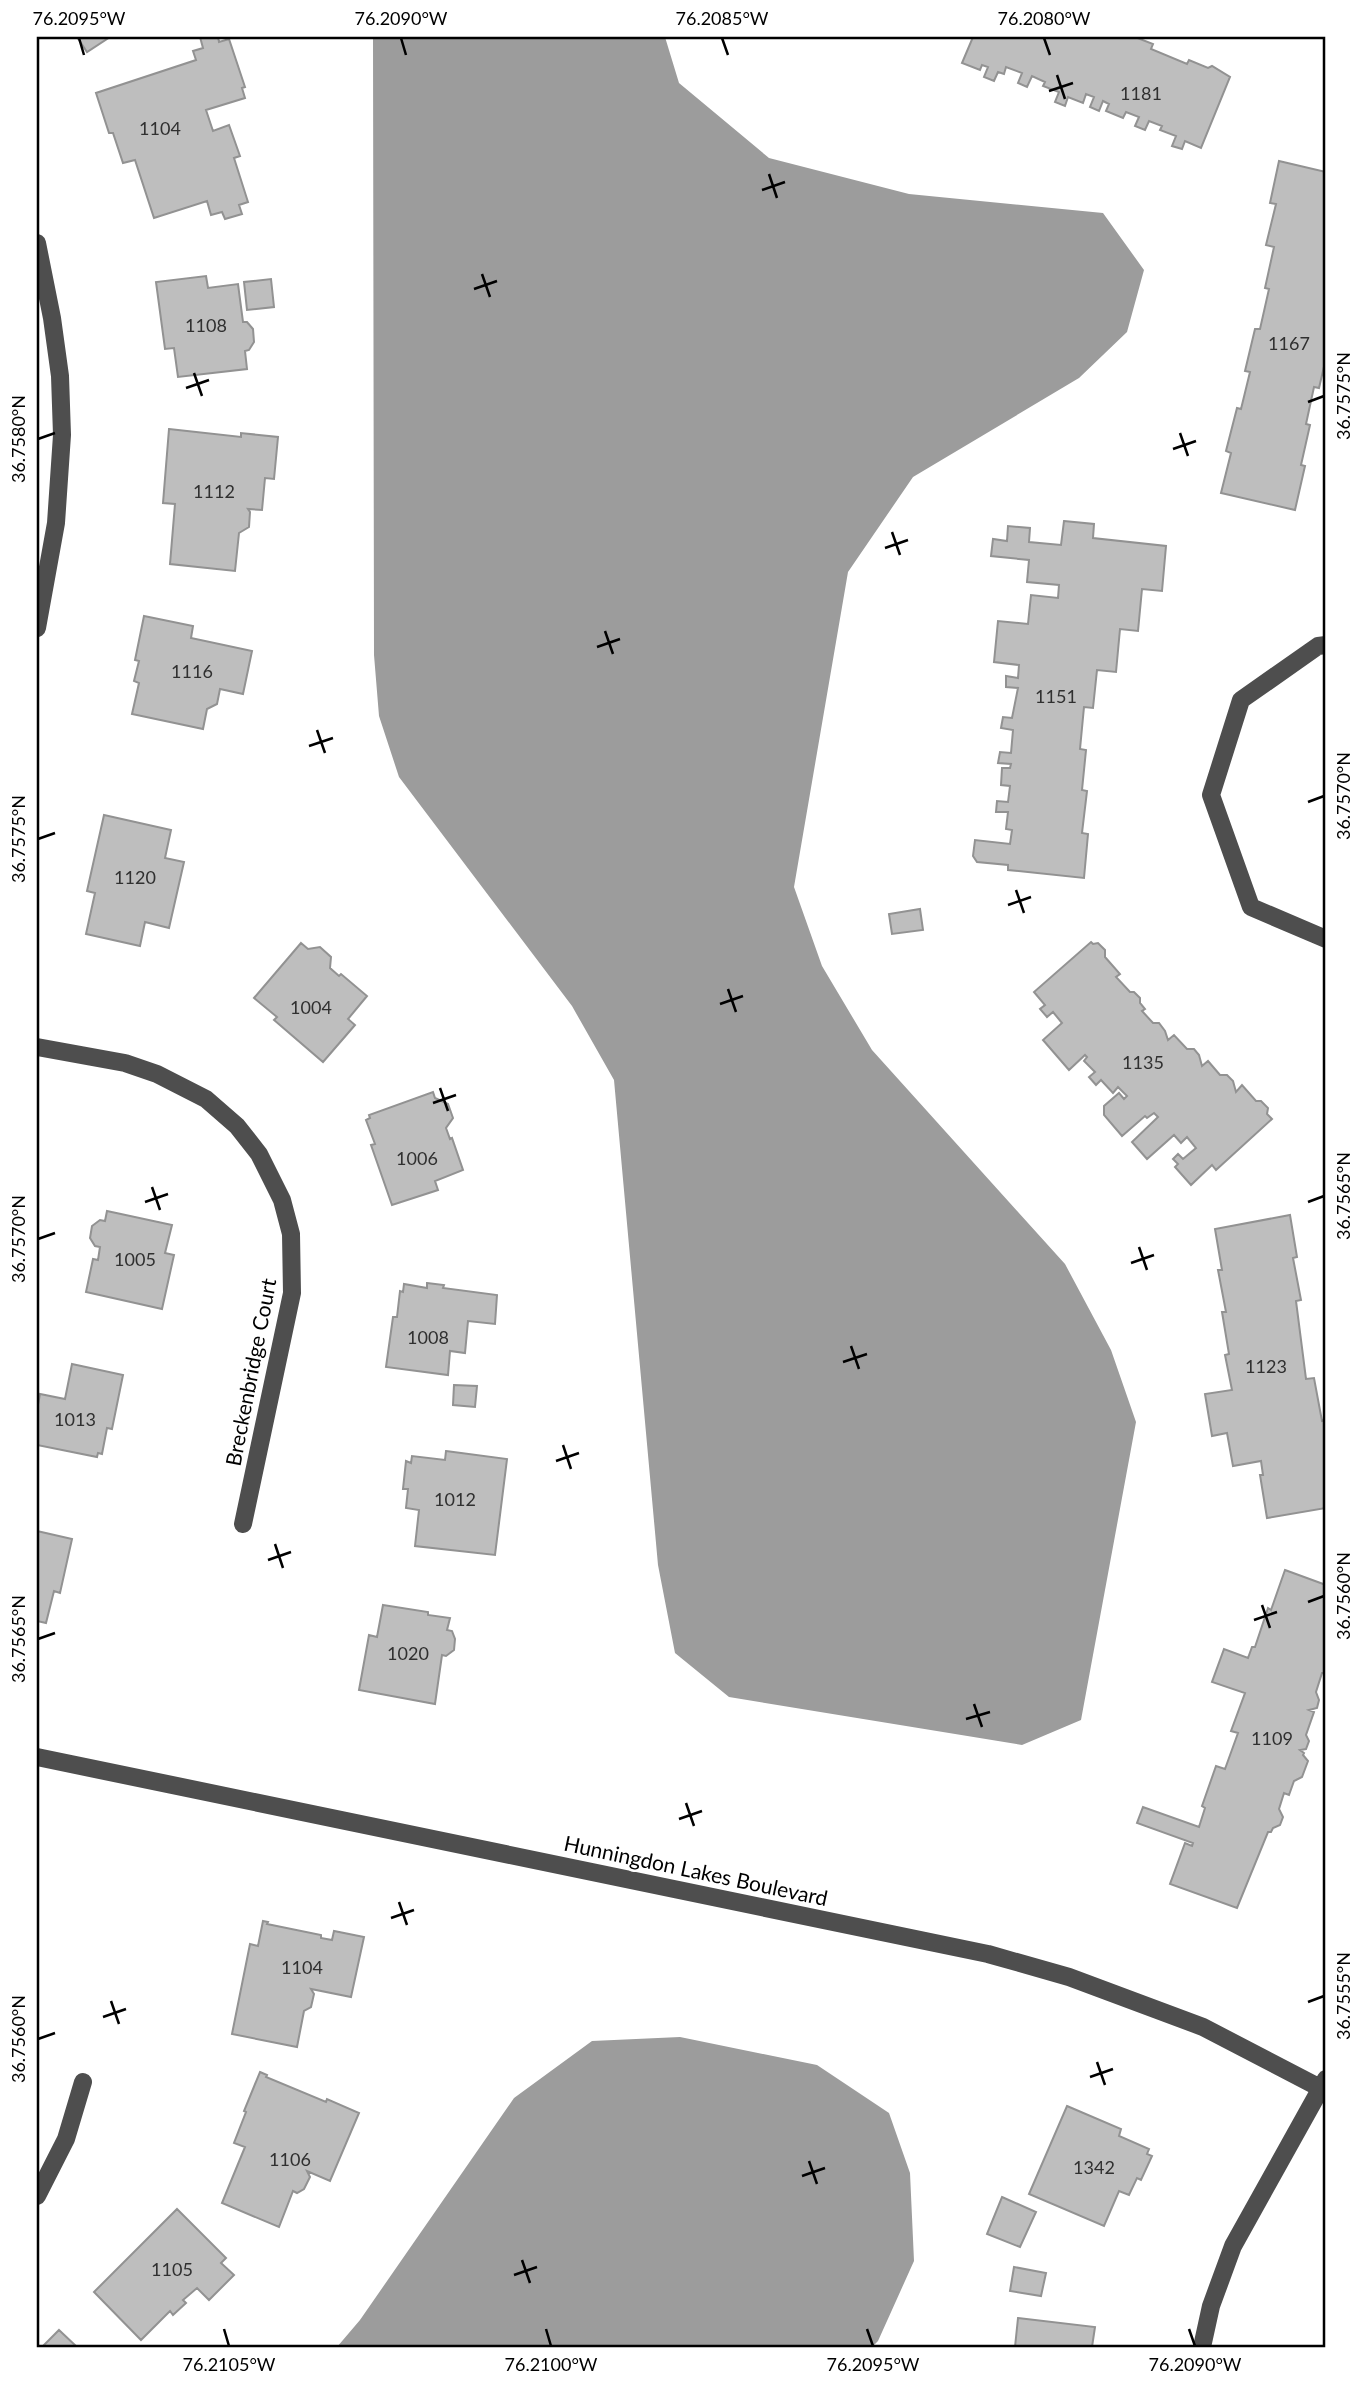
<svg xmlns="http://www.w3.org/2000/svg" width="1363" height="2384" viewBox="0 0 1363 2384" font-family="Lato,sans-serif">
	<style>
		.water { fill: #9c9c9c }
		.building { fill: #bebebe; stroke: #929292; stroke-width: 2 }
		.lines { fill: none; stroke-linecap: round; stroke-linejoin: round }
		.minor { stroke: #4e4e4e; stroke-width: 18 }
		.ticks { fill: none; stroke: #000; stroke-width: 2.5 }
		.labels { text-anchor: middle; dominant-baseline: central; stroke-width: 5; stroke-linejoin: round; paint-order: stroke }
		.number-label { font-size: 18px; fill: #303030 }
		.street-label { font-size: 21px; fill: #000; stroke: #fff }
		.neatline { fill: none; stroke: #000; stroke-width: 2.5 }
		.ticks-label { font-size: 18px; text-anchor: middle; fill: #000 }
	</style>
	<rect width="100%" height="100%" fill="#fff"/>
	<path class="water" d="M373,37H665L679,83L769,158L909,194L1103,213L1144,270L1127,332L1079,378L913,477L848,572L794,887L822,966L872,1050L1065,1264L1111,1350L1136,1422L1081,1720L1022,1745L729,1697L675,1653L658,1565L614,1080L572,1006L399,777L379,716L374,655Z
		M680,2037L817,2065L889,2113L910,2173L914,2261L878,2341L872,2347H337L360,2320L514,2098L592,2041Z"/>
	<path class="building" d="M77,37H110L87,52Z
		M200,37H218L219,42L229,39L245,87L242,88L245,98L206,110L213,131L229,125L240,156L234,158L248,202L239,205L242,214L225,219L222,212L211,215L207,201L154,218L135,160L123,163L113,133H109L96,93L196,60L193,51L203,48Z
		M973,37H1135L1153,44L1151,49L1187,64L1189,60L1208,68L1212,66L1230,77L1201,148L1185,141L1182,149L1172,146L1176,136L1160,130L1162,126L1149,121L1145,130L1135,126L1139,117L1126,112L1123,118L1106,111L1109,104L1103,101L1099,111L1090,107L1094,97L1086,94L1083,103L1068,97L1065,106L1055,102L1059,92L1043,86L1045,82L1032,76L1027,87L1018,83L1022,73L1006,67L1004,74L998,72L994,81L984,77L988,67L982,65L980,70L962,63Z
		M1279,161L1326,172V358L1319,388L1314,387L1306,424L1310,425L1301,465L1305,466L1295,510L1221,493L1231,453L1226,451L1237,408L1241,409L1250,372L1245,371L1255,329H1260L1269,289L1265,288L1274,247L1266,245L1276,204L1270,203Z
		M206,276L208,288L238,284L243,322H247L253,329L254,342L249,350L245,351L247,369L178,377L174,348L165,349L156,282Z
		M271,279L274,307L247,310L244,282Z
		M169,429L241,437V433L278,437L274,479L265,478L262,510L248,509L250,512L249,527L239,533L235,571L170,564L175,504L163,503Z
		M1064,521L1094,524L1093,538L1166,546L1162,591L1142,589L1138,631L1120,629L1116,672L1097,670L1093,708L1084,707L1080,749L1086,750L1082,790L1087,791L1082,833L1088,834L1084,878L1008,870V865L977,862L973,856L975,840L1010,844L1012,830L1006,829L1008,812H996L997,801L1008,802L1010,786L1001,785L1002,768H1010L1011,764L998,763L1000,752L1011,753L1013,730L1001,728L1003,717L1012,718L1018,688L1006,687V676L1018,678L1019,665L994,662L998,621L1028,624L1031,595L1058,598L1059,585L1027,582L1029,560L991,556L993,539L1007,541L1008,526L1030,528L1029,542L1061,545Z
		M144,616L193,626L191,638L252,651L243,694L220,689L217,704L207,709L203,729L132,714L139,683L134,681L139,661L135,660Z
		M104,815L171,830L165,858L184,862L169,928L145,922L140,946L86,934L95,893L87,891Z
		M920,909L923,930L892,934L889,914Z
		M1091,942L1093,944L1098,943L1105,950V957L1120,974L1116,977L1130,992H1134L1140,998V1003L1145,1009L1142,1011L1153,1023H1159L1165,1031L1168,1040L1174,1035L1187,1049H1194L1199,1055L1202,1066L1208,1061L1220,1075H1227L1233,1081L1236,1092L1242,1085L1256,1101H1261L1268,1108L1267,1114L1272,1119L1216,1170L1212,1165L1191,1185L1175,1167L1178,1164L1173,1159L1178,1154L1183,1159L1196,1148L1187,1137L1181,1143L1174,1135L1147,1159L1132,1142L1158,1117L1154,1113L1147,1118L1145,1116L1122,1136L1104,1115V1106L1119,1093L1124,1099L1127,1096L1118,1087L1113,1093L1101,1080L1096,1085L1089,1077L1095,1072L1084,1061L1087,1057L1085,1055L1069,1070L1043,1040L1062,1023L1053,1012L1047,1017L1040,1009L1045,1005L1034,992Z
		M301,943L308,949L320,947L331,957L330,968L339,976L341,974L367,996L348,1019L355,1025L323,1062L274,1020L277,1017L254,998Z
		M433,1092L435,1098L448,1104L453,1118L446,1128L450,1139L452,1138L463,1170L435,1181L438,1190L392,1205L371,1145L375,1144L366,1120L370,1118L369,1115Z
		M107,1211L172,1225L165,1253L174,1255L162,1309L86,1292L93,1259L98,1260L100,1247L95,1246L90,1238L92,1226L100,1220L105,1221Z
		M1290,1215L1297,1257L1293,1258L1301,1300L1296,1301L1306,1379L1314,1378L1322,1421L1326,1420V1508L1267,1518L1260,1475H1263L1261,1461L1233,1466L1227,1433L1212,1436L1205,1394L1232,1390L1225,1355L1229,1354L1222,1312H1226L1218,1270H1222L1215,1229Z
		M427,1283L444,1285L443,1288L497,1295L495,1324L468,1321L465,1353L450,1351L448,1375L386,1367L393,1317H397L400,1291L403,1292L404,1284L427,1288Z
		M72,1364L123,1375L112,1429L107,1428L102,1454L98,1453L97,1457L37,1445V1410L40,1394L65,1399Z
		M454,1385L477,1386L475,1407L453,1405Z
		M446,1451L507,1459L495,1555L415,1546L419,1510L406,1508L408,1489H403L406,1461L411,1463L412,1456L445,1460Z
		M37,1531L72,1539L60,1593L54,1591L46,1623L37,1621Z
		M1285,1570L1326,1585V1673H1322L1316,1692L1319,1700L1317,1708L1309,1710L1314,1712L1306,1735L1309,1741L1306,1749L1300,1750L1304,1753L1303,1755L1308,1761L1302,1777L1294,1781L1289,1795L1284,1793L1279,1809L1283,1817L1280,1825L1273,1828L1271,1832H1268L1237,1908L1170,1884L1185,1843L1192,1846L1193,1843L1137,1823L1143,1807L1199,1827L1205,1808L1202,1806L1216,1766L1225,1769L1238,1733L1231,1731L1245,1693L1212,1682L1224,1649L1248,1658L1252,1647H1255L1268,1608L1271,1610Z
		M383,1605L428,1612V1615L450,1618L447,1630L452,1631L455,1639L454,1650L446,1656L442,1655L435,1704L359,1690L369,1635L377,1637Z
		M263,1921L268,1922L267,1924L321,1935V1938L332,1940L334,1931L364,1937L351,1997L311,1989L314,1994L311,2007L304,2011L297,2047L232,2034L250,1944L258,1946Z
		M260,2072L267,2075L266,2077L326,2102L327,2099L359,2113L330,2181L307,2171L310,2177L304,2189L297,2193L293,2191L279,2227L222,2203L245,2147L234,2143L246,2112L244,2111Z
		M1067,2106L1121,2129L1119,2136L1149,2149L1147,2154L1152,2156L1141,2180L1137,2178L1129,2195L1119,2191L1104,2226L1029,2194Z
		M1002,2197L1036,2212L1020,2247L987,2234Z
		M177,2209L226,2258L221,2263L234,2275L209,2300L197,2288L183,2300L186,2303L173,2315L170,2311L141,2340L94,2292Z
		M1014,2267L1046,2273L1041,2296L1010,2291Z
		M1018,2318L1095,2327L1092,2347H1015Z
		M59,2330L77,2347H42Z"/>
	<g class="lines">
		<path class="minor" d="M37,243L52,318L60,376L62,435L56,523L37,628
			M1326,645L1318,646L1241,700L1211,795L1251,907L1326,939
			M37,1047L125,1063L157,1074L206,1099L237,1126L259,1154L282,1200L291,1234L292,1293L243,1524
			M37,1757L988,1954L1069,1977L1203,2027L1326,2091
			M37,2196L66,2139L83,2082
			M1202,2347L1211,2306L1233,2246L1326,2079"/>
	</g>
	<path class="ticks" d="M79,38L84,55M401,38L406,55M722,38L728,55M1044,38L1050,55M1057,75L1065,99M1049,91L1073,83M769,174L777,198M762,190L785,182M482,274L490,297M474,289L497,281M194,373L202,396M186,388L209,380M1308,402L1324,396M1180,433L1188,456M38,439L55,433M1173,449L1196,441M892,532L900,555M885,548L908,540M605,631L613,654M597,647L620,639M317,730L325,753M309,746L333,738M1308,802L1324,796M38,839L55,833M1016,890L1024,913M1008,905L1031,897M728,989L736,1012M720,1004L743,996M440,1088L448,1111M433,1103L456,1095M152,1187L160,1210M145,1202L168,1194M1308,1202L1324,1196M38,1239L55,1233M1139,1247L1147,1270M1131,1263L1154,1255M851,1346L859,1369M843,1362L867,1354M563,1445L571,1469M556,1461L579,1453M275,1544L283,1568M268,1560L291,1552M1308,1602L1324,1596M1262,1605L1270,1628M1254,1620L1277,1612M38,1639L55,1633M974,1704L982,1727M966,1719L990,1712M686,1803L694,1826M679,1819L702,1811M399,1902L407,1925M391,1918L414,1910M111,2001L119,2024M1308,2002L1324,1996M103,2017L126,2009M38,2039L55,2033M1097,2062L1105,2085M1090,2077L1113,2069M809,2161L817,2184M802,2176L825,2168M522,2260L530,2283M514,2275L537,2267M224,2329L229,2346M546,2329L551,2346M867,2329L873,2346M1189,2329L1195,2346"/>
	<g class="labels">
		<g class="number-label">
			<text x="1141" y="93">1181</text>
			<text x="160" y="128">1104</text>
			<text x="206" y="325">1108</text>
			<text x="1289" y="343">1167</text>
			<text x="214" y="491">1112</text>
			<text x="192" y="671">1116</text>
			<text x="1056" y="696">1151</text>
			<text x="135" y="877">1120</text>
			<text x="311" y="1007">1004</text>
			<text x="1143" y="1062">1135</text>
			<text x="417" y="1158">1006</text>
			<text x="135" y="1259">1005</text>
			<text x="428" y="1337">1008</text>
			<text x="1266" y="1366">1123</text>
			<text x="75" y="1419">1013</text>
			<text x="455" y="1499">1012</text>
			<text x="408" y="1653">1020</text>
			<text x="1272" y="1738">1109</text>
			<text x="302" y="1967">1104</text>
			<text x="290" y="2159">1106</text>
			<text x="1094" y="2167">1342</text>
			<text x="172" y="2269">1105</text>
		</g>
		<g class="street-label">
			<text transform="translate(250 1372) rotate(-79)">Breckenbridge Court</text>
			<text transform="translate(696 1870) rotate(12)">Hunningdon Lakes Boulevard</text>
		</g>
	</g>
	<rect width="1363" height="2384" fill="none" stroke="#ffffff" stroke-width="77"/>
	<rect x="38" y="38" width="1286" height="2308" class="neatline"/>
	<g class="ticks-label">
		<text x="79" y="25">76.2095°W</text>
		<text x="401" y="25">76.2090°W</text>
		<text x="722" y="25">76.2085°W</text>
		<text x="1044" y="25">76.2080°W</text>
		<text transform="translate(1344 396) rotate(-90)" y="6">36.7575°N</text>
		<text transform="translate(19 439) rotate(-90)" y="6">36.7580°N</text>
		<text transform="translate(1344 796) rotate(-90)" y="6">36.7570°N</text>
		<text transform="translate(19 839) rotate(-90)" y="6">36.7575°N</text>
		<text transform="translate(1344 1196) rotate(-90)" y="6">36.7565°N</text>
		<text transform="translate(19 1239) rotate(-90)" y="6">36.7570°N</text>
		<text transform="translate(1344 1596) rotate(-90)" y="6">36.7560°N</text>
		<text transform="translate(19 1639) rotate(-90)" y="6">36.7565°N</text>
		<text transform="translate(1344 1996) rotate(-90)" y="6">36.7555°N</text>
		<text transform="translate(19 2039) rotate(-90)" y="6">36.7560°N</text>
		<text x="229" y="2371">76.2105°W</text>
		<text x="551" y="2371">76.2100°W</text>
		<text x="873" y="2371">76.2095°W</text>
		<text x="1195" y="2371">76.2090°W</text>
	</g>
</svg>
